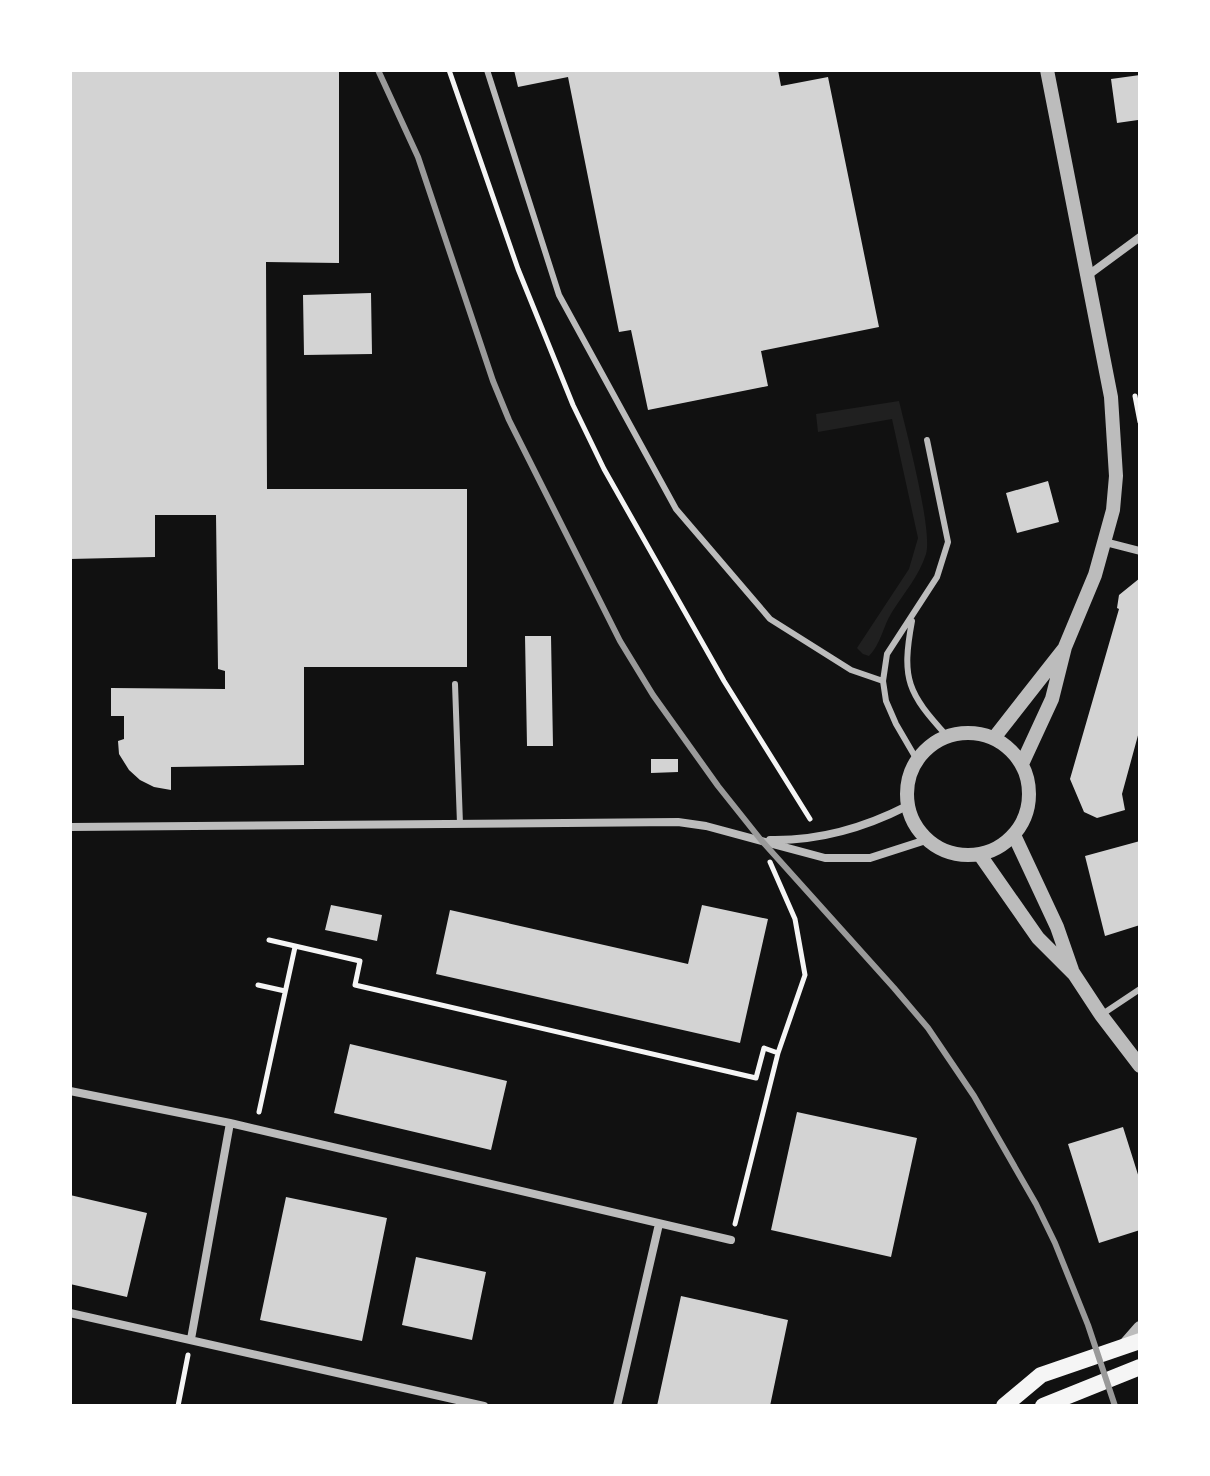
<svg xmlns="http://www.w3.org/2000/svg" width="1210" height="1476" viewBox="0 0 1210 1476" font-family="'Times New Roman',serif">
	<style>
		.green { fill: #202020 }
		.building { fill: #d3d3d3 }
		.lines { fill: none; stroke-linecap: round; stroke-linejoin: round }
		.path { stroke: #f5f5f5; stroke-width: 5 }
		.service { stroke: #bcbcbc; stroke-width: 6 }
		.minor { stroke: #bcbcbc; stroke-width: 8 }
		.tertiary { stroke: #bcbcbc; stroke-width: 14 }
		.secondary { stroke: #f5f5f5; stroke-width: 16 }
		.rail { stroke: #9a9a9a; stroke-width: 6 }
	</style>
	<rect width="100%" height="100%" fill="#111"/>
	<path class="green" d="M899,401C906,430 933,531 926,554C919,576 904,593 892,612C883,626 881,644 869,656L863,654L857,648L909,569L918,538L892,419L818,432L816,414Z"/>
	<path class="building" d="M70,70L339,72V263L266,262L267,489H467V667H304V765L171,767V790L154,787L140,780L129,770L119,754L118,741L124,739V716H111V688L225,689V671L218,669L216,515H155V557L70,559Z
		M514,70H778L781,86L828,77L879,327L761,351L768,386L648,410L631,330L619,332L568,77L518,87Z
		M1140,75L1138,120L1117,123L1111,79Z
		M371,293L372,354L304,355L303,295Z
		M1048,481L1059,522L1017,533L1006,493Z
		M1140,578V728L1122,794L1125,810L1097,818L1084,812L1070,779L1119,609L1117,608L1119,595Z
		M525,636H551L553,746H527Z
		M651,759H678V772L651,773Z
		M1140,841V925L1105,936L1085,856Z
		M331,905L382,915L377,941L325,930Z
		M702,905L768,919L740,1043L436,974L450,910L688,964Z
		M350,1044L507,1081L491,1150L334,1113Z
		M797,1112L917,1138L891,1257L771,1230Z
		M1123,1127L1140,1181V1230L1099,1243L1068,1144Z
		M70,1195L147,1213L127,1297L70,1284Z
		M286,1197L387,1218L362,1341L260,1320Z
		M416,1257L486,1272L472,1340L402,1325Z
		M681,1296L788,1320L770,1406H657Z"/>
	<g class="lines">
		<path class="path" d="M449,70L518,269L573,405L604,469L724,681L810,819
			M1135,396L1140,422
			M269,940L360,961L355,985L756,1078L764,1048L778,1053
			M258,985L285,991
			M259,1112L295,947
			M735,1224L778,1053L805,975L795,919L770,862
			M178,1406L188,1355"/>
		<path class="service" d="M487,70L559,295L676,509L770,619L851,670L883,681
			M912,621C901,680 908,693 947,736
			M455,684L460,824
			M917,760L896,724L886,701L883,681L887,654L937,577L948,542L927,440
			M1101,1015L1140,989"/>
		<path class="minor" d="M1087,276L1140,237
			M1105,542L1140,551
			M70,827L678,822L706,826L825,858H870L926,840
			M770,840C819,841 864,828 907,806
			M70,1091L230,1123L731,1240
			M70,1313L484,1406
			M191,1339L230,1123
			M617,1406L659,1224"/>
		<path class="tertiary" d="M907 794a61 61 0 1 1 122 0a61 61 0 1 1-122 0Z
			M994,738L1063,650
			M1022,764L1052,699L1065,647L1095,575L1113,510L1116,476L1111,397L1047,70
			M1014,835L1057,927L1072,970
			M980,855L1038,938L1074,974L1101,1015L1140,1066
			M1126,1344L1140,1328"/>
		<path class="secondary" d="M1004,1406L1041,1375L1140,1341
			M1043,1406L1140,1367"/>
		<path class="rail" d="M378,70L418,157L493,381L509,420L620,641L653,695L718,786L761,840L894,988L928,1028L974,1096L1036,1204L1055,1243L1088,1325L1115,1406"/>
	</g>
	<rect width="1210" height="1476" fill="none" stroke="#ffffff" stroke-width="144"/>
</svg>
